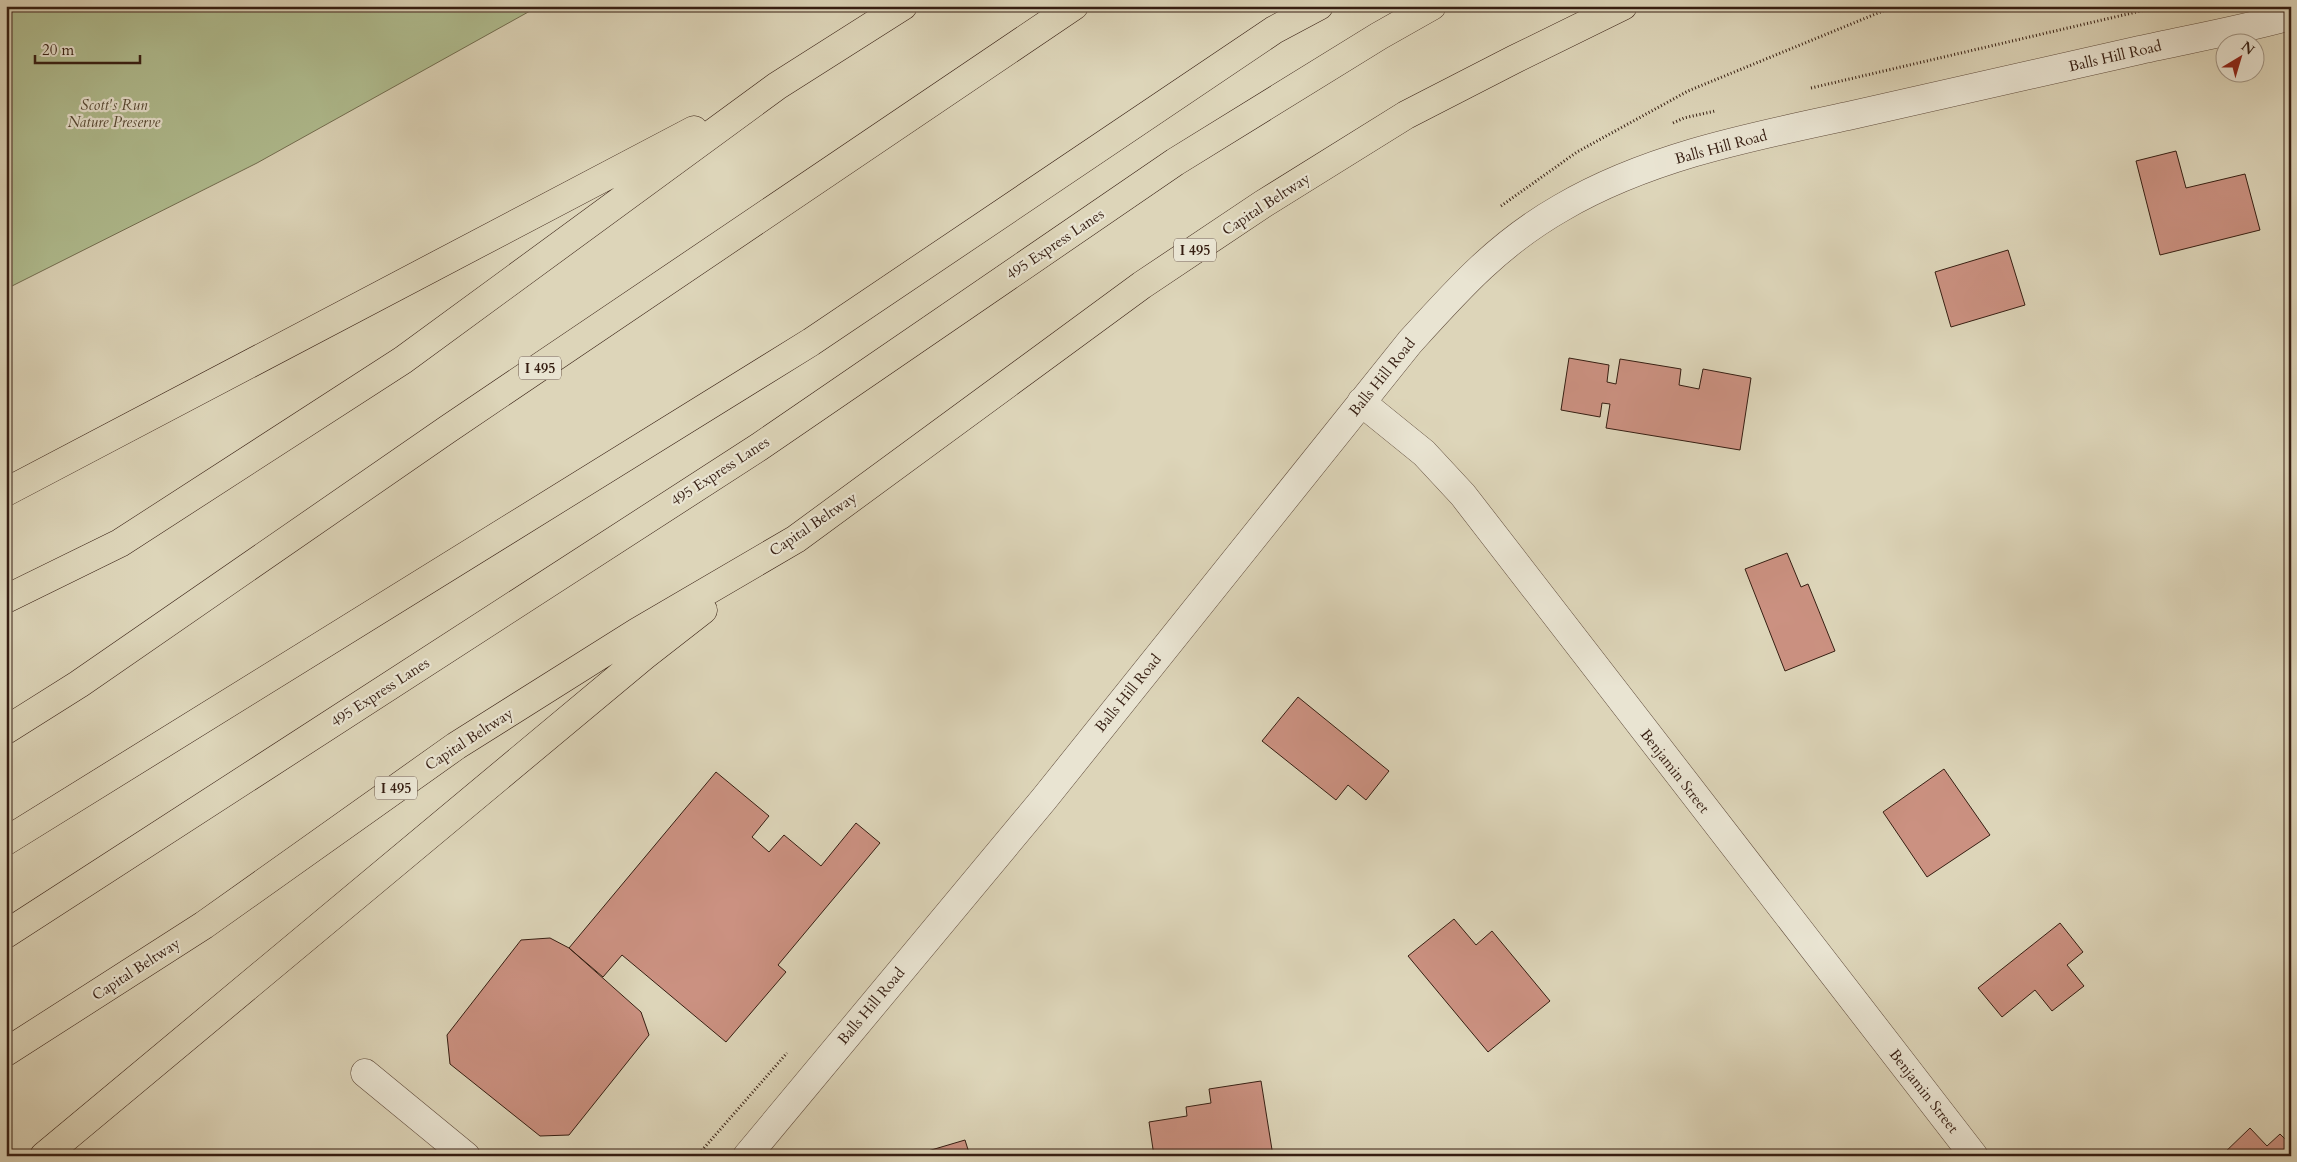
<svg xmlns="http://www.w3.org/2000/svg" width="2297" height="1162" viewBox="0 0 2297 1162" font-family="Cardo,serif">
	<style>
		.green { fill: #b0bd90; stroke: #736e51 }
		.building { fill: #cb9181; stroke: #361e12 }
		.lines { fill: none; stroke-linecap: round; stroke-linejoin: round }
		.minor-casing { stroke: #604c3c; stroke-width: 29 }
		.highway-casing { stroke: #361e12; stroke-width: 29 }
		.path { stroke: #361e12; stroke-width: 3; stroke-dasharray: 1 2.5; stroke-linecap: butt }
		.minor { stroke: #e9e4d2; stroke-width: 28 }
		.highway { stroke: #ddd5b9; stroke-width: 28 }
		.labels { text-anchor: middle; dominant-baseline: central; stroke-width: 4.5; stroke-linejoin: round; paint-order: stroke }
		.shield { fill: #e9e4d2; stroke: #6c594c; stroke-width: 1 }
		.shield-label { font-size: 14px; font-weight: bold; fill: #361e12 }
		.street-label { font-size: 15px; fill: #361e12; stroke: #e9e4d2 }
		.park-label { font-size: 15px; font-style: italic; fill: #544632; stroke: #e9e4d2 }
	</style>
	<rect width="100%" height="100%" fill="#ddd5b9"/>
	<filter id="stains"><feTurbulence type="fractalNoise" baseFrequency=".004" numOctaves="4"/><feColorMatrix values="0 0 0 0 .2 0 0 0 0 .09 0 0 0 0 .02 0 0 0 .5 -.17"/></filter>
	<radialGradient id="worn" r=".72"><stop offset=".6" stop-color="#630" stop-opacity="0"/><stop offset="1" stop-color="#630" stop-opacity=".3"/></radialGradient>
	<path class="green" d="M6,6H539L257,163L6,289Z"/>
	<path class="building" d="M2176,151L2186,188L2245,174L2260,230L2160,255L2136,161Z
		M2008,250L2025,305L1951,327L1935,272Z
		M1569,358L1609,365L1607,382L1616,384L1620,359L1681,369L1679,385L1699,389L1703,369L1751,378L1740,450L1606,428L1610,404L1602,403L1600,417L1561,410Z
		M1787,553L1801,587L1808,584L1835,651L1785,671L1745,569Z
		M1298,697L1389,771L1366,800L1348,785L1336,800L1262,741Z
		M1944,769L1990,835L1927,877L1883,812Z
		M716,772L769,816L752,837L769,852L784,835L821,866L856,823L880,843L778,965L786,972L726,1042L622,955L603,977L569,948Z
		M1454,919L1476,945L1492,931L1550,1001L1488,1052L1408,956Z
		M2060,923L2083,952L2067,965L2084,986L2052,1011L2035,990L2002,1017L1978,988Z
		M550,938L569,948L641,1012L649,1035L569,1135L540,1136L450,1064L447,1035L521,940Z
		M1261,1081L1273,1156H1154L1149,1122L1187,1116L1186,1107L1211,1103L1209,1089Z
		M2250,1128L2267,1146L2280,1134L2291,1145V1156H2221Z
		M965,1140L970,1156H911Z"/>
	<g class="lines">
		<defs>
			<path id="minor" d="M1361,402L1424,453L1463,495L1974,1156
				M365,1073L466,1156
				M747,1156L1044,799L1410,342C1458,289 1498,244 1561,208C1648,157 1750,137 1848,116C1946,94 2043,72 2140,50C2190,39 2241,30 2291,16"/>
			<path id="highway" d="M6,492L694,130
				M6,599L120,543L403,360L777,86L903,6
				M6,730L79,684L448,429L1074,6
				M6,841L811,342L1274,30L1319,6
				M6,934L759,447L1175,162L1379,36L1432,6
				M6,1052L204,925L456,746L637,632L796,539L1142,285L1263,204L1406,115L1515,59L1623,6
				M44,1156L644,656L703,610"/>
		</defs>
		<use href="#minor" class="minor-casing"/>
		<use href="#highway" class="highway-casing"/>
		<path class="path" d="M1811,88L2162,6
			M1673,123L1684,118L1715,111
			M1501,206L1577,152L1688,91L1895,6
			M697,1156L787,1053"/>
		<use href="#minor" class="minor"/>
		<use href="#highway" class="highway"/>
	</g>
	<g class="labels">
		<g class="shield">
			<rect x="1174" y="238.5" width="42" height="23" rx="4"/>
			<rect x="519" y="356.5" width="42" height="23" rx="4"/>
			<rect x="375" y="776.5" width="42" height="23" rx="4"/>
		</g>
		<g class="shield-label">
			<text x="1195" y="250">I 495</text>
			<text x="540" y="368">I 495</text>
			<text x="396" y="788">I 495</text>
		</g>
		<g class="street-label">
			<text transform="translate(2115 56) rotate(-13)">Balls Hill Road</text>
			<text transform="translate(1721 147) rotate(-15)">Balls Hill Road</text>
			<text transform="translate(1266 204) rotate(-33)">Capital Beltway</text>
			<text transform="translate(1055 244) rotate(-34)">495 Express Lanes</text>
			<text transform="translate(1382 377) rotate(-51)">Balls Hill Road</text>
			<text transform="translate(720 471) rotate(-33)">495 Express Lanes</text>
			<text transform="translate(813 524) rotate(-34)">Capital Beltway</text>
			<text transform="translate(380 692) rotate(-33)">495 Express Lanes</text>
			<text transform="translate(1128 693) rotate(-51)">Balls Hill Road</text>
			<text transform="translate(469 739) rotate(-33)">Capital Beltway</text>
			<text transform="translate(1675 771) rotate(52)">Benjamin Street</text>
			<text transform="translate(136 969) rotate(-33)">Capital Beltway</text>
			<text transform="translate(871 1006) rotate(-50)">Balls Hill Road</text>
			<text transform="translate(1924 1091) rotate(52)">Benjamin Street</text>
		</g>
		<g class="park-label">
			<text x="114" y="105">Scott's Run<tspan x="114" dy="17">Nature Preserve</tspan></text>
		</g>
	</g>
	<rect width="2297" height="1162" fill="none" stroke="#ddd5b9" stroke-width="25"/>
	<rect x="8" y="8" width="2282" height="1147" fill="none" stroke="#361e12" stroke-width="2.5"/>
	<rect x="12" y="12" width="2272" height="1137" fill="none" stroke="#361e12"/>
	<g transform="translate(2240 58) rotate(38)"><circle r="24" fill="#e9e4d2" stroke="#a19585"/>
	<path d="M0-4L9 19L0 12L-9 19Z" fill="#8f2418"/>
	<text y="-8" font-size="14" font-weight="bold" text-anchor="middle" fill="#361e12">N</text>
	</g>
	<path d="M35 55v8h105v-8" fill="none" stroke="#361e12" stroke-width="2.5"/>
	<text x="42" y="55" font-size="15" fill="#361e12" stroke="#e9e4d2" stroke-width="4" paint-order="stroke">20 m</text>
	<rect width="100%" height="100%" filter="url(#stains)"/>
	<rect width="100%" height="100%" fill="url(#worn)"/>
</svg>
